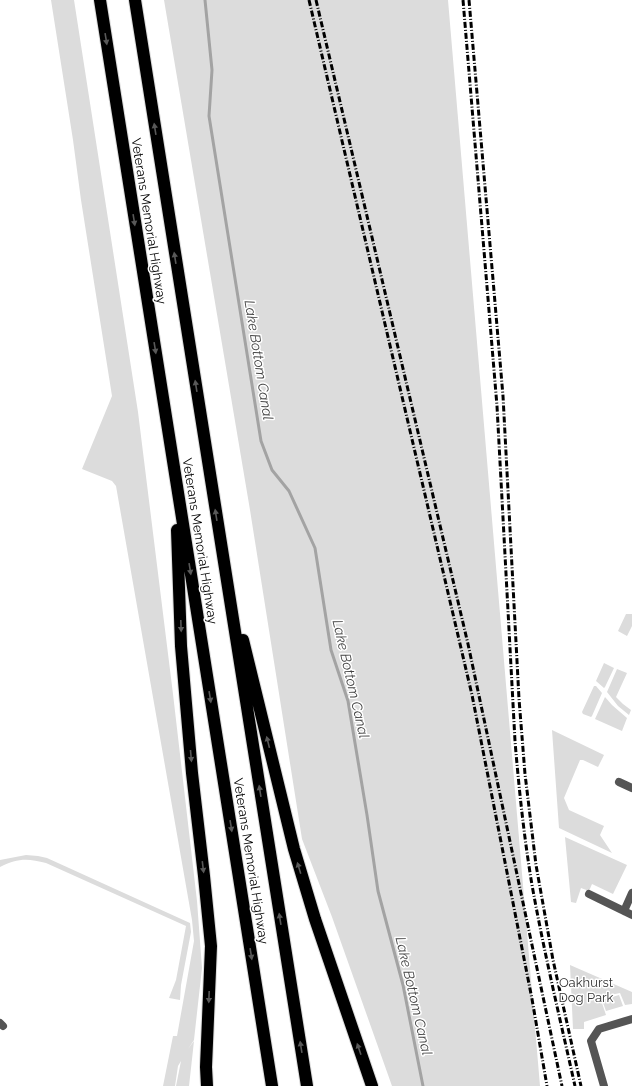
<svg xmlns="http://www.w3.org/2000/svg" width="632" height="1086" viewBox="0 0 632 1086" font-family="Raleway,sans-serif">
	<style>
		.green { fill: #dcdcdc }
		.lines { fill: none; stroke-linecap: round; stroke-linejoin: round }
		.stream { stroke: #a3a3a3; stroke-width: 3 }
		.motorway-casing { stroke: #dbdbdb; stroke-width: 14 }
		.minor { stroke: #555; stroke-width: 8 }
		.motorway { stroke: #000; stroke-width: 12 }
		.rail { stroke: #000; stroke-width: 3; stroke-dasharray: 6 2 1 2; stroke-linecap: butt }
		.oneway { fill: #595959 }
		.labels { text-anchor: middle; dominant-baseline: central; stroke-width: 3; stroke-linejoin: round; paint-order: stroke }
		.street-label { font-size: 13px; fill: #000; stroke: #fff }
		.park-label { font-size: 13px; fill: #333; stroke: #fff }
		.water-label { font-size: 14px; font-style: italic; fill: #444; stroke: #fff }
	</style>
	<rect width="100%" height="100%" fill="#fff"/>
	<path class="green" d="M51,0H74L138,412L173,694L197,901L202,968L194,1040L188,1049L194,1041L189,1086H176L181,1061L178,1066L175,1086H163L173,1036H177L194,941L192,920L116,486L112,481L82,469L112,396L81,200L73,140Z
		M164,0H448L540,1086H392L332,917L302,839L250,510Z
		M626,614H632V626L627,636L618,631Z
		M604,663L614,668L605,687L604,688L596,681Z
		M617,669L627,673L616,697L623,704L631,710L629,715L618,706L607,692Z
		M594,686H596L602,693L592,716L591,717L583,714L582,712Z
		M605,697L612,705L627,718L622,731L595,719Z
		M552,730L604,755L598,767L583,760H580L564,798L569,810L604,826L600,835L612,853L559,828Z
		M565,837L627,865L613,894L592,884L589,891L581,888L576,903L571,902Z
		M26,855L38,856L47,858L190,923L191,932L181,985L180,1000L169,998L176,980L186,926L46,863C28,858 17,858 0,867V860Z
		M570,965L632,992V1004L625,1005L620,993L600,997L606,1015L584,1022V1029H573Z
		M619,995L623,1006L606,1011L602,1000Z"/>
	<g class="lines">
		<path class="stream" d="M205,0L212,70L209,116L261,441L272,470L289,491L315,548L331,650L348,701L367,815L378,891L403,985L423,1086"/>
		<defs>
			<path id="motorway" d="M100,0L272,1086
				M135,0L307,1086
				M177,530L181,646L192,773L204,876L211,946L206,1067L207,1086
				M243,640L294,849L315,919L372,1086"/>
		</defs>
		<use href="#motorway" class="motorway-casing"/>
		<path class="minor" d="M619,782L632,788
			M589,894L632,915
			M624,911L632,893
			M0,1023L3,1026
			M604,1086L591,1041L599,1029L632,1019"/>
		<use href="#motorway" class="motorway"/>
		<path class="rail" d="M309,0L472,695L532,999L547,1086
			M316,0L468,644L562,1086
			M463,0L497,406L515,741C519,789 524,837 532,885C544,952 560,1019 575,1086
			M469,0L503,396L519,699L525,774L536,865L543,904L553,960L581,1086"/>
	</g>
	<defs><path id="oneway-solid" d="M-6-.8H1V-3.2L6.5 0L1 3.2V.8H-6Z"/></defs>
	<g class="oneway">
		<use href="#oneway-solid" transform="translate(106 39) rotate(81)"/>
		<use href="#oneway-solid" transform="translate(155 129) rotate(-99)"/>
		<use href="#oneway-solid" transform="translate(134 220) rotate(81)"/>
		<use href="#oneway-solid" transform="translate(175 258) rotate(-99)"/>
		<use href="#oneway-solid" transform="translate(155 348) rotate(81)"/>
		<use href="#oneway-solid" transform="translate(196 386) rotate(-99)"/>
		<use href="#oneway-solid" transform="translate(216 515) rotate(-99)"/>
		<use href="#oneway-solid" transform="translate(190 569) rotate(81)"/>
		<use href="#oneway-solid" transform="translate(181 626) rotate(88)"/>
		<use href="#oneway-solid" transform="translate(210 697) rotate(81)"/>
		<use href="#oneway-solid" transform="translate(268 742) rotate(-104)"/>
		<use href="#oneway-solid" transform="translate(191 756) rotate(85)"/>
		<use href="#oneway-solid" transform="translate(260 791) rotate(-99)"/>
		<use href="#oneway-solid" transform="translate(231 826) rotate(81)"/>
		<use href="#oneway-solid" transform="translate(203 867) rotate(83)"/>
		<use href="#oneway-solid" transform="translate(299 868) rotate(-107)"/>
		<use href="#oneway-solid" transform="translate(280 919) rotate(-99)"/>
		<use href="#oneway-solid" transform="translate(251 954) rotate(81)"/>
		<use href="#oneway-solid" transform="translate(209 997) rotate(92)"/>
		<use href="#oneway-solid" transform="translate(301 1047) rotate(-99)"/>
		<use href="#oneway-solid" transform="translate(359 1049) rotate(-109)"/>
	</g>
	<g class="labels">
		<g class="street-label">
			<text transform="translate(149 221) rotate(81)">Veterans Memorial Highway</text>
			<text transform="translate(200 541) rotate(81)">Veterans Memorial Highway</text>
			<text transform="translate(251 861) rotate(81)">Veterans Memorial Highway</text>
		</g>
		<g class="park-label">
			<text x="586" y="982">Oakhurst<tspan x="586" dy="15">Dog Park</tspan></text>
		</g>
		<g class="water-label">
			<text transform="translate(259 360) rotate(81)">Lake Bottom Canal</text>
			<text transform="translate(351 679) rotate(77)">Lake Bottom Canal</text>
			<text transform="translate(414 996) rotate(77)">Lake Bottom Canal</text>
		</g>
	</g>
</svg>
